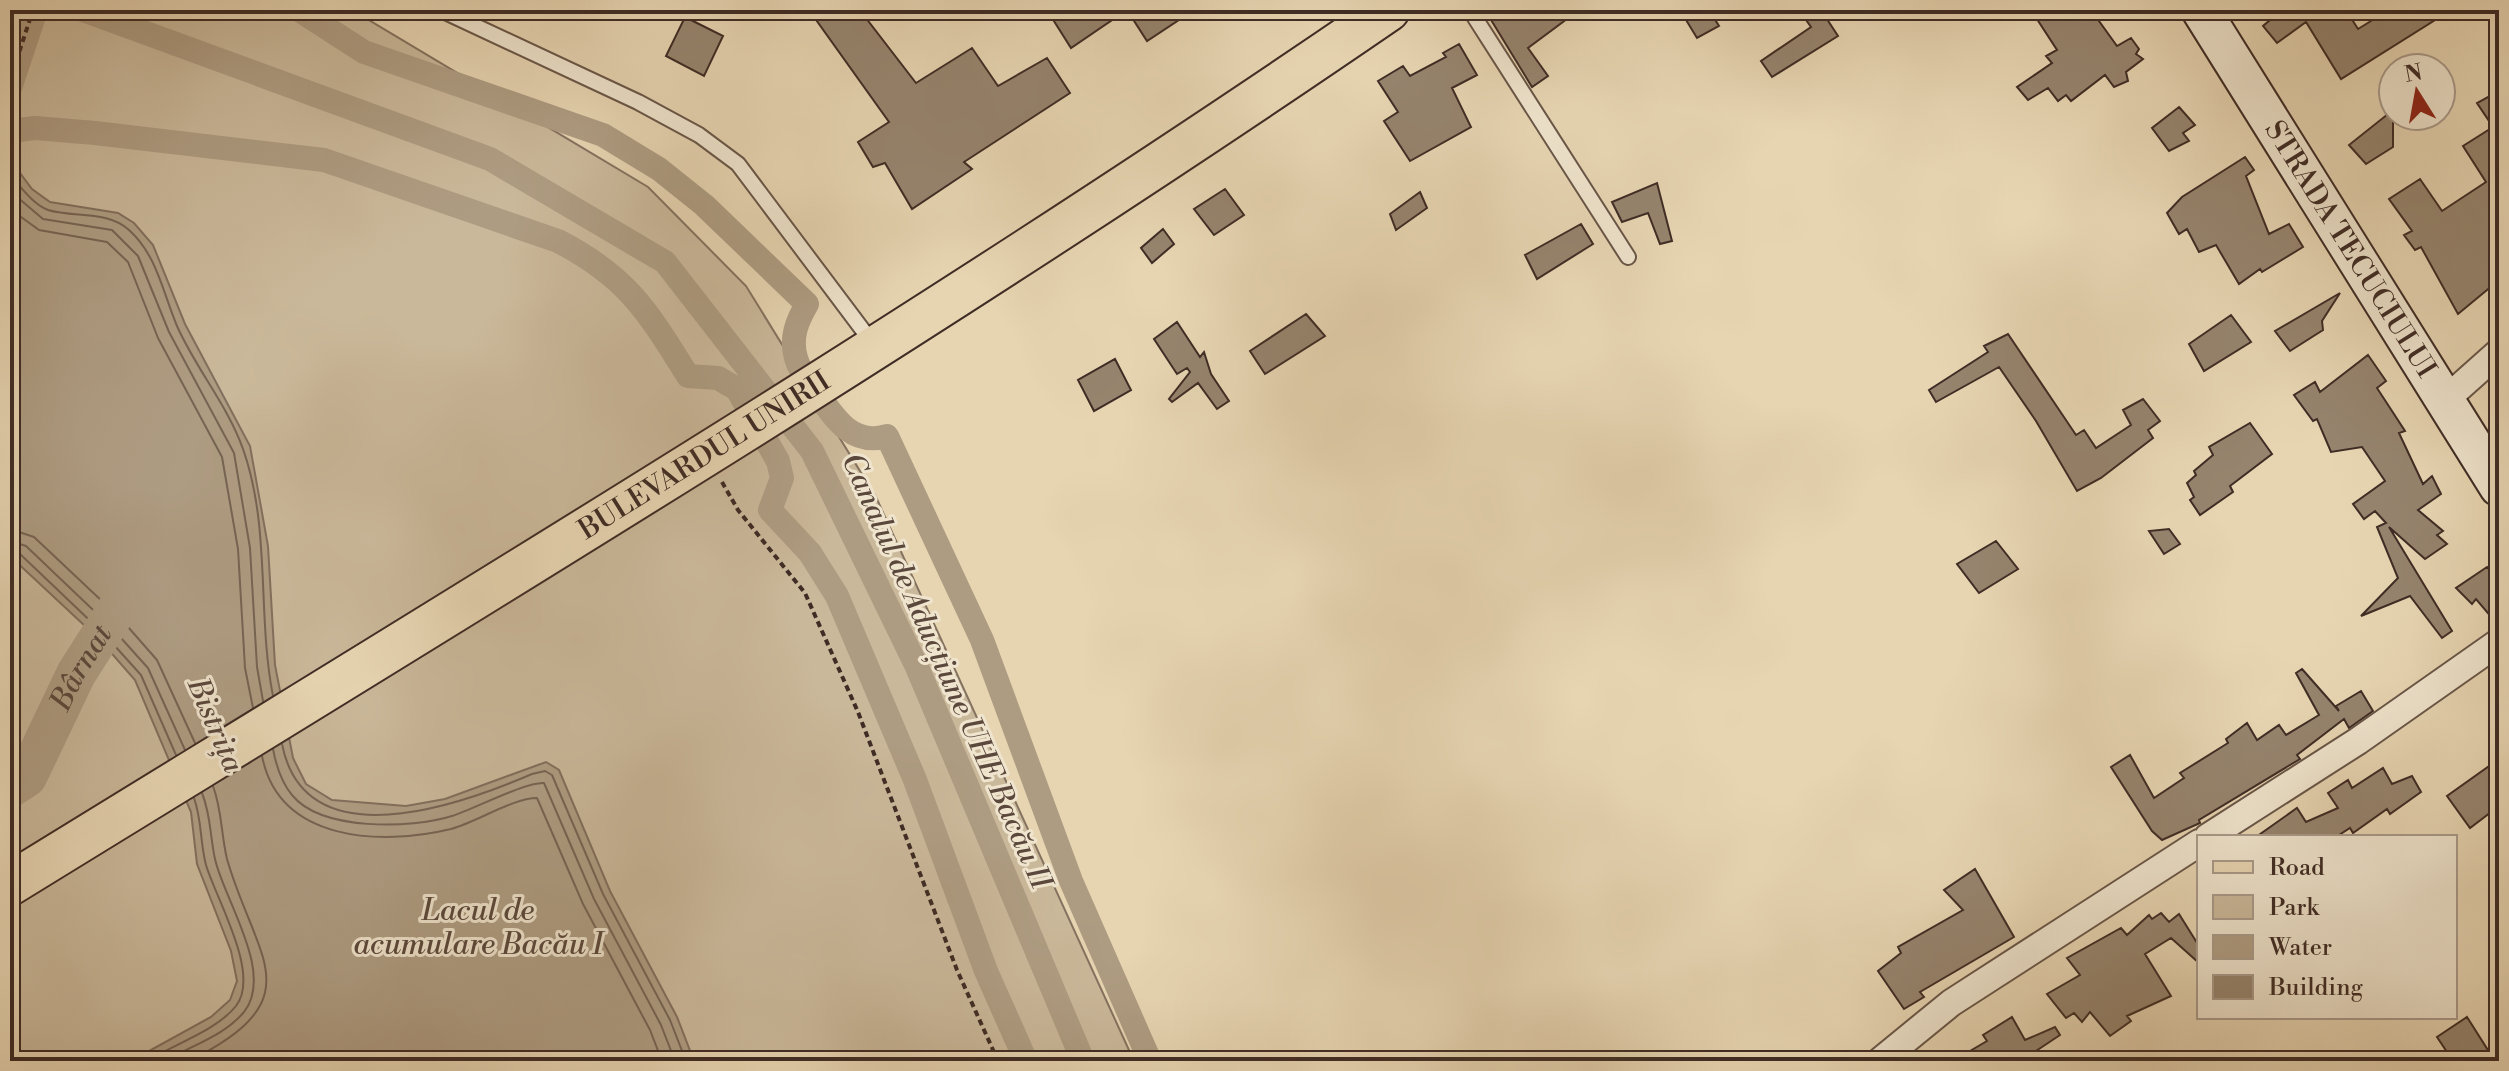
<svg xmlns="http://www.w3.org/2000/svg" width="2509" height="1071" viewBox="0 0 2509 1071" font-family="'Libre Bodoni',serif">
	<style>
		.green { fill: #cab89a; stroke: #847260; stroke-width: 2 }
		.water { fill: #ae9c82; stroke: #826f5d; stroke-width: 2 }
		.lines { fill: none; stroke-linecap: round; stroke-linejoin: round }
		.shore { stroke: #766454; stroke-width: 2 }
		.canal { stroke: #ae9c82; stroke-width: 24 }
		.river { stroke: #ae9c82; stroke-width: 40 }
		.building { fill: #96846e; stroke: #3f2c25; stroke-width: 2 }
		.service-casing { stroke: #695648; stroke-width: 18 }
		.minor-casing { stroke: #695648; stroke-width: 30 }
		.secondary-casing { stroke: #3f2c25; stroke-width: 42 }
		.primary-casing { stroke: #3f2c25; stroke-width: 46 }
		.path { stroke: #3f2c25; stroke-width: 4; stroke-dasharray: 6 4; stroke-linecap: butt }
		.service { stroke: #efe4cd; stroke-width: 14 }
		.minor { stroke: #efe4cd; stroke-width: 26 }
		.secondary { stroke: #efe4cd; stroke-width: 38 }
		.primary { stroke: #e7d5b2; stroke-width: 42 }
		.labels { text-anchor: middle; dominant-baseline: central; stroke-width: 6; stroke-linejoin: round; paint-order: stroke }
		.street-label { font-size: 28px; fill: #3f2c25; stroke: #efe4cd }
		.water-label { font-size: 30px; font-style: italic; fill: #5b483c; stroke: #efe4cd }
	</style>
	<rect width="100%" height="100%" fill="#e7d5b2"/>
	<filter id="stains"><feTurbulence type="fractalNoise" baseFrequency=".0025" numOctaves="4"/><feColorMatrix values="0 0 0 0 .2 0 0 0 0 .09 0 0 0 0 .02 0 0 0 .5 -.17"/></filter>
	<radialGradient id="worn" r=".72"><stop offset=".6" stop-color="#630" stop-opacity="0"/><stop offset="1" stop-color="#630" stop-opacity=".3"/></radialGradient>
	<path class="green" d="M10,10H352L648,187L746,286L876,497L1134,1061H10Z"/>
	<path class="water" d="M10,10H33L10,80Z
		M10,173H20L32,189L50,202L118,213L134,223L153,245L185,324L250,446L268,546L275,665L293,758L306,784L332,800L406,806L445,799L546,762L559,770L610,891L677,1017L694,1061H131L211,1017L230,1000L237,981L231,951L197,864L191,812L135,680L100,640L10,556Z"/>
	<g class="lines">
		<path class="shore" d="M10,181L16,182C25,192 35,205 48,210C74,218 107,210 129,230C157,255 163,293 177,326C196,369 228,406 243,449C271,528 257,615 273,696
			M10,191L43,219L112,230L138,256L169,332L234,453L250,548L257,667L263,701
			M10,209L39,230L107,242L128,262L158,338L222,457L238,549L245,668L253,708
			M10,529L34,537L121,619L157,660L195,743
			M10,541L26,546L112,628L148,668L185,750
			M10,551L19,553L105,635L141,675L176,755
			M282,744C305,861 460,805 532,774L545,771L552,775L603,894L670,1020L686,1061
			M273,749C276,765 282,783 292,795C321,831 411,829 452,816C474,809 525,782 544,783L594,899L661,1025L675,1061
			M262,756C279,842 381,846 451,829C477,822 513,798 537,798L583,904L650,1030L662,1061
			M147,1061C174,1044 216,1031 236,1006C261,974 216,899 206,865C200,843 202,820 194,798
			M166,1061C192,1045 224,1036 244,1012C275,973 224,900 215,859C210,837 211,815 202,793
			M189,1061C315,998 256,960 227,859C221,834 222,810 213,786"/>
		<path class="canal" d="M83,10L490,159L665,262L812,451L917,667L1083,1061
			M299,10L364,52L603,135L659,169L704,205L807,304C797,321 790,338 796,358C799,370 808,380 815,390C833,416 851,447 887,436L982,640L1071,881L1150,1061
			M10,88L36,10
			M10,131L35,128L95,133L324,160L558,241C628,277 648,312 688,376L718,378L737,389L778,461L782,478L770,510L810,553L837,596L915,780L986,971L1026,1061"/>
		<path class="river" id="s1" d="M10,788L27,777L76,674L126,595"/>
	</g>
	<path class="building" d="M809,10H850L854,16L862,13L916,83L972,48L998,86L1047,58L1070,93L964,162L972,169L912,209L885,163L873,167L858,142L889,122Z
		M1047,10H1194L1147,41L1127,10L1071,48Z
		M1485,10H1579L1528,48L1548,76L1532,87Z
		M1680,10H1709L1719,26L1697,38Z
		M1799,10H1821L1838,36L1772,77L1761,61L1811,27Z
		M2031,10H2091L2117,46L2131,38L2139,49L2136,54L2143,59L2126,72L2128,81L2114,87L2105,75L2071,101L2066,95L2058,101L2048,88L2028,100L2017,87L2052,63L2046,56L2057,50Z
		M2282,10H2346L2358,29L2389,10H2451L2341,79L2306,22L2277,43L2263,26Z
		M685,17L723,36L704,76L666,56Z
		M1459,44L1477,75L1452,88L1471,127L1410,161L1384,121L1398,112L1378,81L1403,66L1410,76L1446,57L1443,53Z
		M2499,91V280L2458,314L2421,247L2415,250L2404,235L2412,231L2389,199L2420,179L2442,211L2486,182L2463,146L2493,127L2477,103Z
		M2179,107L2195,125L2183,133L2189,141L2169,151L2152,128Z
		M2393,110V147L2366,164L2349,145Z
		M2245,157L2254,170L2246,176L2269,234L2289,224L2303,247L2262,272L2260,269L2239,284L2216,245L2199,252L2187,229L2179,234L2167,213L2182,197Z
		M1657,183L1672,241L1660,244L1648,213L1622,222L1612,202Z
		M1225,189L1244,215L1214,235L1194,209Z
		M1420,192L1427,208L1396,230L1390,214Z
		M1581,224L1593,244L1537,279L1525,255Z
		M1163,229L1174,244L1152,263L1141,248Z
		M2340,293L2322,321L2323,330L2290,351L2275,331Z
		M1306,314L1325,336L1265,374L1250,351Z
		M2231,315L2251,342L2204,371L2189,344Z
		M1177,322L1200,357L1204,352L1211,374L1229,401L1217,409L1198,383L1172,402L1169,399L1190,372L1187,368L1177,374L1154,339Z
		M2008,334L2076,435L2084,430L2096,448L2131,425L2123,410L2143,399L2160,421L2148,430L2153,438L2101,478L2077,491L2036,421L1999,367L1936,402L1929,390L1988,352L1984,346Z
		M2368,355L2386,381L2377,388L2405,431L2399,433L2423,484L2432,476L2441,494L2418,510L2443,531L2437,535L2447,544L2425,559L2389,527L2452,631L2442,638L2410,596L2361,616L2398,578L2377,527L2386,523L2375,511L2364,519L2353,504L2385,481L2362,447L2331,452L2317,419L2313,421L2294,395L2315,382L2320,392Z
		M1115,359L1131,390L1094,411L1078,380Z
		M2250,423L2272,454L2230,486L2233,492L2200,515L2190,500L2194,497L2187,483L2196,475L2194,471L2213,455L2209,447Z
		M2169,529L2180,544L2164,554L2149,531Z
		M1996,541L2018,569L1979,593L1957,564Z
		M2487,567L2499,580V626L2476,599L2472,604L2456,588Z
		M2302,669L2339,711L2336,706L2361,691L2373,711L2349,728L2344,719L2297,755L2300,759L2199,820L2200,823L2162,840L2152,831L2111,767L2130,755L2154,798L2184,778L2180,773L2228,743L2226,739L2247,723L2257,740L2279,725L2286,735L2319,715L2296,673Z
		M2499,759V806L2470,828L2447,796Z
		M2383,768L2392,784L2412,776L2421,792L2390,814L2387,809L2353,833L2350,828L2336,837H2256L2297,808L2306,822L2338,808L2328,793L2348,780L2352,788Z
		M1975,869L2014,937L1920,992L1924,997L1904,1009L1878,971L1901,953L1898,947L1963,910L1944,890Z
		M2161,913L2169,922L2179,914L2199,946V963L2171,938L2145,954L2171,996L2127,1016L2131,1021L2110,1036L2090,1012L2082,1022L2074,1013L2066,1018L2047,994L2080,975L2067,958L2121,928L2127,935L2149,915L2152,919Z
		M2012,1017L2025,1040L2055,1027L2060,1035L2021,1061H1953L1987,1041L1983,1035Z
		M2467,1017L2491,1055L2480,1061H2453L2437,1037Z"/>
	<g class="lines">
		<defs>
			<path id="service" d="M441,10L638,102L699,135L738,164L874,345
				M1470,10L1628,257"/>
			<path id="minor" d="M2444,401L2499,352
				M2208,837L2358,741L2499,642
				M1880,1061L1951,1003L2199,843"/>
			<g id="secondary">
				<path id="s2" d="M2201,10L2499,487"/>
			</g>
			<g id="primary">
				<path id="s3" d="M10,884C473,599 939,318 1388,10"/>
			</g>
		</defs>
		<use href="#service" class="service-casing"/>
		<use href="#minor" class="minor-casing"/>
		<use href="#secondary" class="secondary-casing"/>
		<use href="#primary" class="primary-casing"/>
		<path class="path" d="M10,80L33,10
			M722,482L738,510L805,593L858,712L957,970L998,1061"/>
		<use href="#service" class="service"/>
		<use href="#minor" class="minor"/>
		<use href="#secondary" class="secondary"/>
		<use href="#primary" class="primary"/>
	</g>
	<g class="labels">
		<g class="street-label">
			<text stroke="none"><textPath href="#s2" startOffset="282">STRADA TECUCIULUI</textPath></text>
			<text stroke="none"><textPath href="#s3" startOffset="816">BULEVARDUL UNIRII</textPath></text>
		</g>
		<g class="water-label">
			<text stroke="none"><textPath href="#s1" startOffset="142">Bârnat</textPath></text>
			<text transform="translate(946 671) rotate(66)">Canalul de Aducțiune UHE Bacău II</text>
			<text transform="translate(215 725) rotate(67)">Bistrița</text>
			<text x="478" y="911">Lacul de<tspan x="478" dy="34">acumulare Bacău I</tspan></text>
		</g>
	</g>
	<rect width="2509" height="1071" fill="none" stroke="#e7d5b2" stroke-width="40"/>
	<rect x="12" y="12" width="2485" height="1047" fill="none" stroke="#3f2c25" stroke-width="4"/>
	<rect x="20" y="20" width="2469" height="1031" fill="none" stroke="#3f2c25" stroke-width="2"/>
	<rect x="2197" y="835" width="260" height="184" fill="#efe4cd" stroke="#a99a8a" stroke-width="2"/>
	<rect x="2213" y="861" width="40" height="12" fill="#e7d5b2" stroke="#a99a8a" stroke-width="2"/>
	<text x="2269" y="875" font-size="24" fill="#3f2c25">Road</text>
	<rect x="2213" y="895" width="40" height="24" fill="#cab89a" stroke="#a99a8a" stroke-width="2"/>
	<text x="2269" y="915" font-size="24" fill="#3f2c25">Park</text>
	<rect x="2213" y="935" width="40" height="24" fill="#ae9c82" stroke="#a99a8a" stroke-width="2"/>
	<text x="2269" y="955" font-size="24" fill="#3f2c25">Water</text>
	<rect x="2213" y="975" width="40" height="24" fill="#96846e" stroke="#a99a8a" stroke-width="2"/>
	<text x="2269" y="995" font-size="24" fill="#3f2c25">Building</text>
	<g transform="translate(2417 92) rotate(349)"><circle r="38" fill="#efe4cd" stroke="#a99a8a" stroke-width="2"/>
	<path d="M0-6L14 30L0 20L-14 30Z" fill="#8f2418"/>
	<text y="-12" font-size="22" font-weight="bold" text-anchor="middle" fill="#3f2c25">N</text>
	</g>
	<rect width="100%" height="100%" filter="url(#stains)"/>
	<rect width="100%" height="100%" fill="url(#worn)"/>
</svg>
